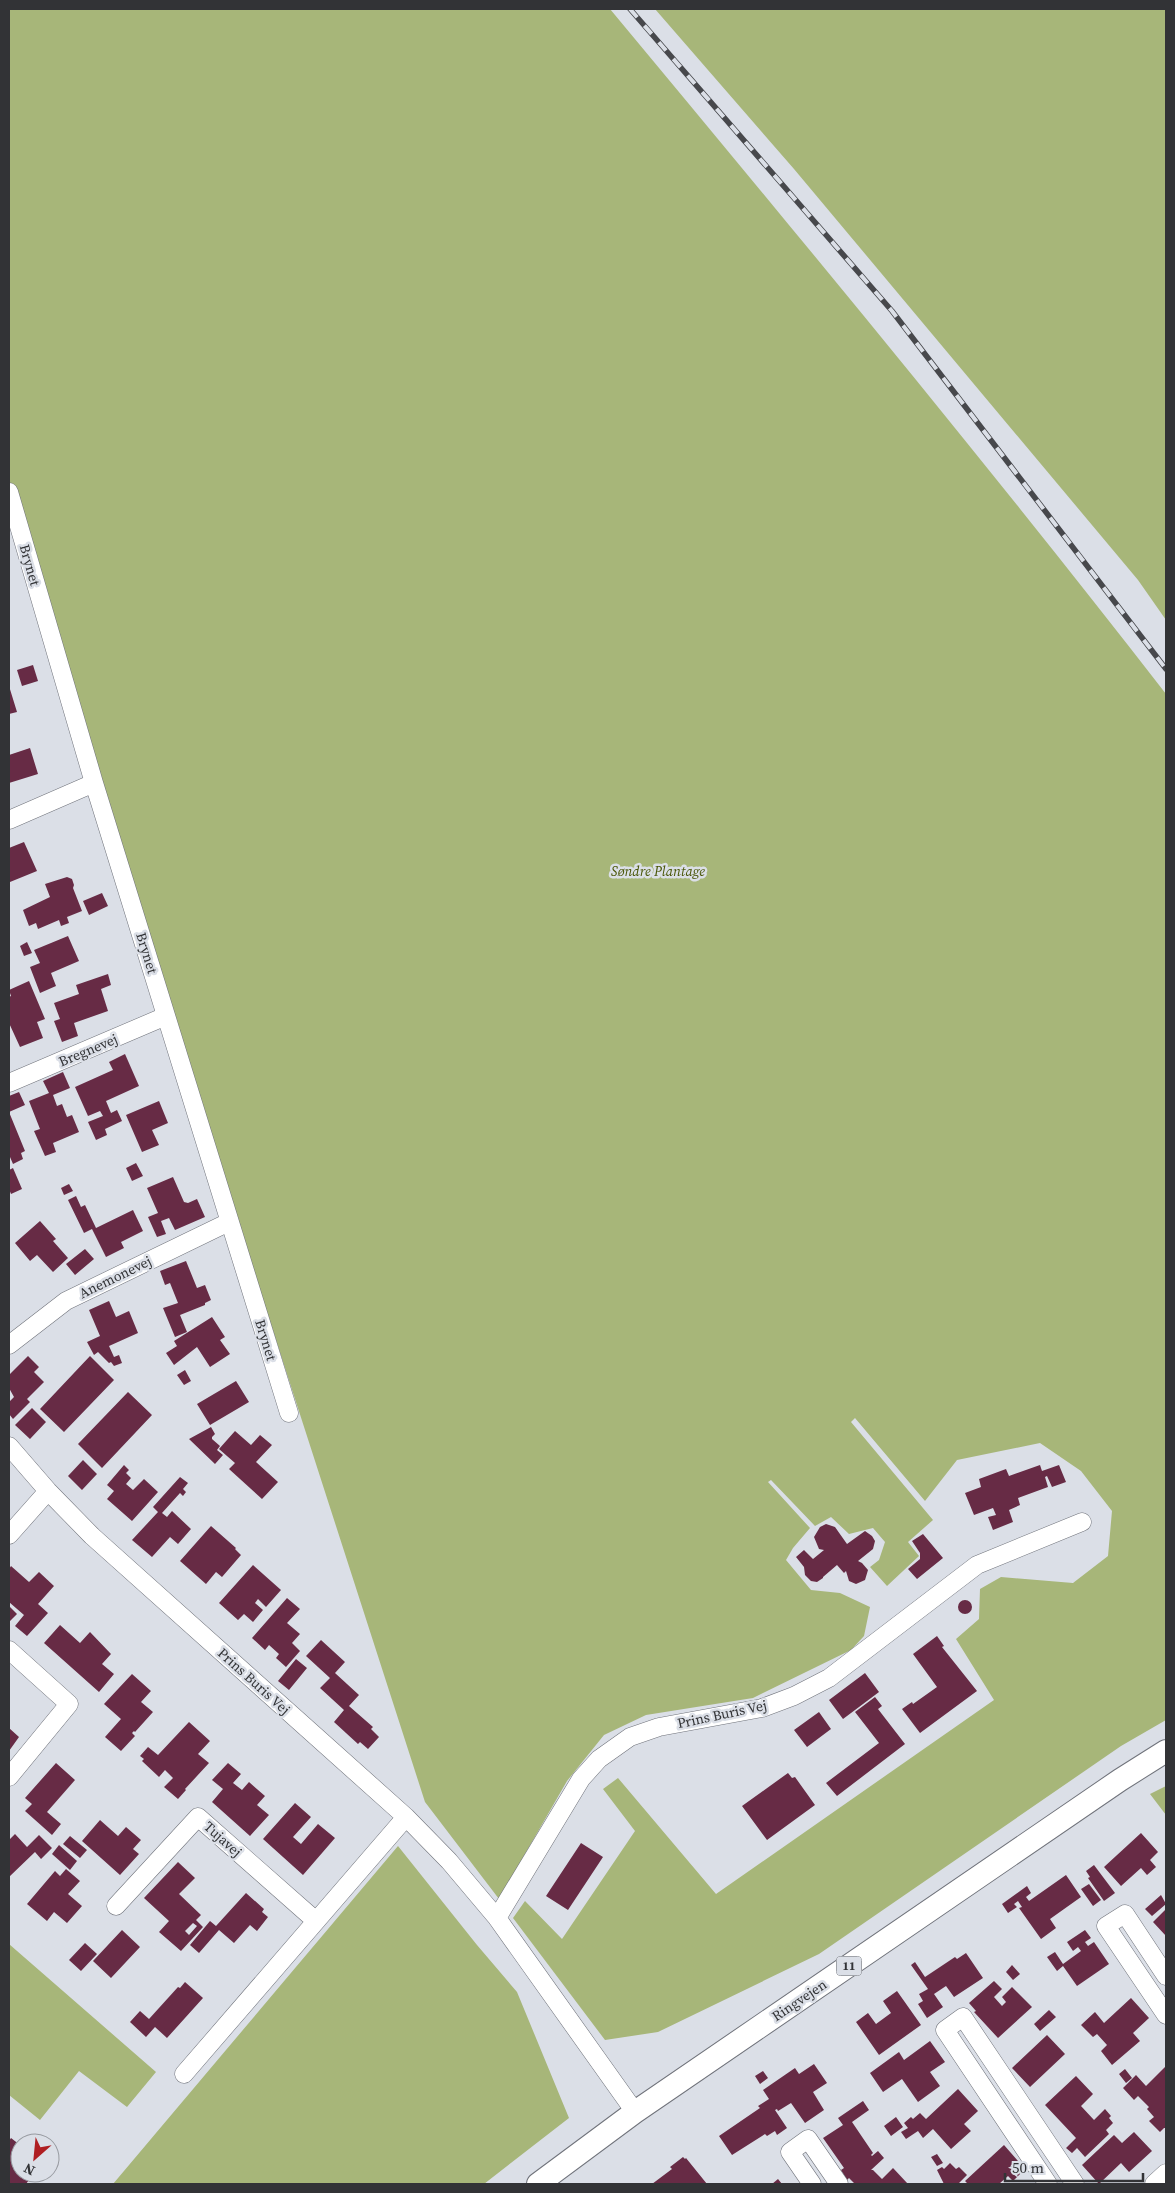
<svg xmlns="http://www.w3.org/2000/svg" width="1175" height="2193" viewBox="0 0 1175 2193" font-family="'Source Serif 4',serif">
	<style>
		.green { fill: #a7b679 }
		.building { fill: #672b45; fill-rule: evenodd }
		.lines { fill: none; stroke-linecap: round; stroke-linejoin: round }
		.minor-casing { stroke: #70737b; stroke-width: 19 }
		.major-casing { stroke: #70737b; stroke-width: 24 }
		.minor { stroke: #fff; stroke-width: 18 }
		.major { stroke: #fff; stroke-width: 22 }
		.rail-casing { stroke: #47484c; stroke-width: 5.5 }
		.rail { stroke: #dbdfe7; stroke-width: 4; stroke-dasharray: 11; stroke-linecap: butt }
		.labels { text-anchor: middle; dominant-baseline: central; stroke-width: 5; stroke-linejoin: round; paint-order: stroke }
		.shield { fill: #dbdfe7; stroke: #65676b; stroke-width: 1 }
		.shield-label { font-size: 12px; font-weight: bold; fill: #323336 }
		.street-label { font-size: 14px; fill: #323336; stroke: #dbdfe7 }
		.park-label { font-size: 14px; font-style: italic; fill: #495607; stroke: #dbdfe7 }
	</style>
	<rect width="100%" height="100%" fill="#dbdfe7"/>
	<path class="green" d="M9,9H610C798,235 986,462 1166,694V1720L1121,1746L819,1954L658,2032L605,2040L513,1918L525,1901L562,1939L635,1831L603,1789L618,1778L716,1894L994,1700L956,1639L979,1619L980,1589L1001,1577L1073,1583L1108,1556L1112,1511L1081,1471L1040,1443L957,1460L925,1501L855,1418L851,1422L933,1520L908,1542L919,1556L887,1586L870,1567L879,1560L885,1542L873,1528L849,1534L831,1517L815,1526L771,1480L768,1482L810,1528L793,1548L786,1560L811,1590L840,1593L870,1607L864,1636L851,1650L753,1698L646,1715L604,1735L567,1781L499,1899L425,1802L9,512Z
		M655,9H1166V620L1138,580L794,169Z
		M1166,1786V1815L1150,1794Z
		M398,1846L477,1945L517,1992L569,2118L484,2184H113Z
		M9,1944L156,2072L127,2107L79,2071L40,2120L9,2095Z"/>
	<path class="building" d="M33,665L38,681L22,686L17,670Z
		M9,686L17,712L9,714Z
		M30,748L38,774L9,783V755Z
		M24,842L37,871L10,882L9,848Z
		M67,877L72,879L74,885L73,888L82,911L67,917L69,923L61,926L59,920L38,929L36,923L29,926L23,910L50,897L45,884Z
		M102,893L108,906L89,915L83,901Z
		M68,936L79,961L51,973L56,986L40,993L30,967L40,963L34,950Z
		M27,942L32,953L24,956L20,946Z
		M108,974L111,985L101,989L108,1011L74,1023L78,1036L62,1042L54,1021L60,1019L54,1003L79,994L76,985Z
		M29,981L45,1019L37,1022L43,1038L20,1047L9,1023V997L11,996L9,990Z
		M125,1054L139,1086L106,1101L111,1113L117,1110L122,1121L105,1129L107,1135L96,1140L88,1122L103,1116L100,1111L88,1116L75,1087L113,1070L109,1062Z
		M63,1072L70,1088L53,1095L57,1106L62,1104L67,1117L72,1115L79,1132L53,1143L56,1152L45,1156L34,1131L40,1129L29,1101L49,1093L43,1081Z
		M19,1092L25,1105L9,1112V1096Z
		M159,1101L168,1123L152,1130L159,1145L142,1152L126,1115Z
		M9,1112L25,1151L21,1153L23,1159L13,1164L10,1157L9,1158Z
		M136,1163L143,1176L132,1181L126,1168Z
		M13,1168L22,1189L11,1194L9,1189V1170Z
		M173,1177L184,1202L188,1203L197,1199L205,1217L175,1230L169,1218L161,1221L166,1234L157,1237L148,1217L158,1213L147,1188Z
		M69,1184L73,1191L64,1195L61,1188Z
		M76,1196L81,1207L85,1205L96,1228L133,1210L143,1231L121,1242L124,1248L106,1257L92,1229L84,1233L68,1200Z
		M40,1221L56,1239L53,1241L68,1258L53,1272L37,1255L30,1261L15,1243Z
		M85,1249L94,1259L75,1275L66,1264Z
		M186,1261L197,1288L205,1285L211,1300L205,1303V1305L180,1315L187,1332L175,1337L163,1308L178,1303L170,1283L165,1285L160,1271Z
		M109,1301L116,1317L129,1311L138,1333L109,1346L114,1357L119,1355L122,1363L114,1366L111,1362L109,1363L98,1352L94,1355L87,1342L100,1336L89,1310Z
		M212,1317L225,1337L220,1340L230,1354L210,1367L197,1347L174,1365L166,1353L177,1346L174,1341Z
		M28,1356L39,1367L34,1372L44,1382L27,1399L30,1402L13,1419L9,1414V1402L14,1397L9,1388V1375Z
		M90,1356L114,1380L64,1432L40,1409Z
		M185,1370L191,1381L184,1385L177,1375Z
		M236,1381L249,1402L210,1425L197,1404Z
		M128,1392L152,1415L102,1468L78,1444Z
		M32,1408L46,1422L30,1439L15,1425Z
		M211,1427L215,1434L212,1437V1439L220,1446L217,1450L223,1455L215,1464L189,1439Z
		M235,1431L251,1445L260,1435L272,1445L256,1462L278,1482L262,1499L229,1469L235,1463L219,1449Z
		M83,1460L97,1474L82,1490L68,1476Z
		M124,1465L129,1470L126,1473L131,1478L126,1484L133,1490L144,1479L158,1492L132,1521L107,1499L114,1491L107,1485Z
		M1040,1465L1042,1471L1059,1465L1066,1482L1052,1487L1047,1476L1045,1477L1048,1487L1018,1498L1020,1505L1009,1510L1013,1522L993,1530L988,1517L996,1515L993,1508L974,1515L965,1493L981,1487L979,1479L1006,1469L1009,1476Z
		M180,1477L188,1483L183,1489L186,1492L183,1496L180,1493L162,1513L167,1517L172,1511L191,1529L178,1544L170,1537L152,1557L132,1540L158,1512L153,1507Z
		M826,1524L835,1527L847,1544L865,1531L872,1536L875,1541L873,1549L858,1561L862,1563L868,1570L865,1580L856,1584L849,1581L846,1571L844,1573L837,1565L823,1577V1578L817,1582L811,1581L805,1575L804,1567L796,1557L804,1550L813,1559L824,1550L819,1549L814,1537L820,1527Z
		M211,1526L236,1548L235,1549L241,1555L222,1577L216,1572L206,1584L180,1561Z
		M923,1534L943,1558L917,1579L908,1569L920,1559V1553L912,1541Z
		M253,1565L281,1590L266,1607L258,1599L255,1603L263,1610L253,1622L244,1614L238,1620L219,1603Z
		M11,1566L29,1582L39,1572L54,1586L38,1604L48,1613L27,1636L15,1626L24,1615L9,1602V1569Z
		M287,1598L300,1609L287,1623L300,1634L292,1643L300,1651L286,1667L276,1658L279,1654L269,1645L265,1650L252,1638Z
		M958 1607a7 7 0 1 1 14 0a7 7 0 1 1-14 0Z
		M9,1606L17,1614L10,1621L9,1620Z
		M60,1625L80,1643L90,1632L111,1654L102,1664L114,1674L99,1692L44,1643Z
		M937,1636L944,1646L942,1647L977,1691L920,1733L902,1709L912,1702L913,1704L937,1687L913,1654Z
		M321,1640L345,1662L335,1673L359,1695L349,1706L373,1727L371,1729L379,1737L368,1749L360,1742L358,1744L334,1722L344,1710L320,1688L330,1678L306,1656Z
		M296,1659L307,1668L289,1690L278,1681Z
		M865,1673L879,1692L843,1719L829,1700Z
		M132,1674L151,1691L141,1702L153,1712L135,1732L134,1731L132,1733L135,1736L121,1751L105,1737L121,1719L104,1704Z
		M875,1697L882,1706L878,1709L905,1744L837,1796L826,1783L879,1743L855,1712Z
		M819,1712L831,1729L807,1747L794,1730Z
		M189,1722L210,1741L198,1754L209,1763L185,1789L186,1790L178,1799L164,1787L173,1778L165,1770L159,1777L142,1761L144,1759L140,1756L148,1747L158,1755Z
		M9,1728L19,1737L9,1751Z
		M56,1763L75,1780L47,1812L61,1824L52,1835L25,1811L32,1804L25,1798Z
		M228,1763L241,1774L233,1783L242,1790L249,1782L265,1796L257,1805L269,1815L250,1836L212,1802L223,1789L212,1780Z
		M788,1773L792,1778L795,1777L815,1805L767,1840L742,1806Z
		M295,1803L311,1817L293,1837L301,1844L318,1824L335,1838L303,1875L263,1839Z
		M100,1820L118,1836L126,1827L141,1840L133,1849L139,1854L120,1875L82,1841Z
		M1141,1833L1158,1852L1150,1860L1156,1867L1147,1875L1141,1868L1121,1886L1104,1867Z
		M15,1834L27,1847L39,1835L52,1848L41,1859L35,1852L9,1877V1837L10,1839Z
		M70,1836L87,1850L80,1858L63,1844Z
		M581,1843L603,1857L568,1910L546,1896Z
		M59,1845L77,1861L70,1870L52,1854Z
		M178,1862L195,1878L179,1894L201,1915L196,1920L203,1927L181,1951L159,1932L169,1921L144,1898ZM193,1923L197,1926L189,1935L185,1931Z
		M1094,1865L1115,1893L1104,1901L1088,1878L1090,1877L1086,1871Z
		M66,1869L80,1881L68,1894L82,1906L67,1923L54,1912L47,1921L27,1904L55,1871L60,1876Z
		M1066,1875L1081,1897L1050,1919L1056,1928L1041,1939L1019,1908L1022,1907L1018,1901L1014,1904L1017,1907L1008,1913L1002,1904L1027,1886L1031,1893L1026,1897L1029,1901Z
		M1089,1884L1101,1900L1093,1906L1081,1889Z
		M246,1893L264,1909L262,1912L268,1917L257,1931L250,1925L234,1943L219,1930L199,1953L190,1945L210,1921L216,1926Z
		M1161,1895L1166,1904L1152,1916L1145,1909Z
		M1166,1909V1936L1153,1922Z
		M122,1930L140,1947L111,1978L93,1961Z
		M1085,1930L1091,1938L1085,1942L1088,1946L1094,1942L1109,1964L1077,1986L1063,1966L1057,1971L1047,1957L1055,1952L1063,1964L1081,1951L1078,1947L1073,1951L1067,1942Z
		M85,1943L97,1954L81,1971L69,1960Z
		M966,1953L983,1978L954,1997L946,1986L934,1994L943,2007L927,2018L918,2004L923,2001L919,1994L928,1989L911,1965L915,1962L925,1977L955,1957L957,1959Z
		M1012,1965L1020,1974L1013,1980L1006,1972Z
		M994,1981L1002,1989L994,1997L1002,2006L1006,2002L1002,1997L1012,1987L1032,2007L998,2038L974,2012L976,2011L969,2003Z
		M185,1982L203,1998L167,2038L155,2027L146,2037L130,2022L140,2011L149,2019L178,1987L180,1988Z
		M897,1991L921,2025L879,2055L856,2022L868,2013L876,2024L891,2013L883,2001Z
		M1131,1998L1149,2018L1133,2033L1140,2041L1112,2065L1101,2051L1107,2045L1097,2034L1093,2037L1081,2025L1095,2012L1104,2023Z
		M1049,2010L1056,2017L1040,2031L1034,2024Z
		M1047,2035L1065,2054L1030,2087L1012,2068Z
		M930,2041L945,2062L930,2072L940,2086L918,2102L902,2079L883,2092L870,2073L899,2052L904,2060Z
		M814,2064L827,2083L813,2092L824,2110L805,2123L791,2103L778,2111L777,2109L775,2110L787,2128L777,2135L775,2131L767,2136L765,2134L732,2155L719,2136L760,2108L758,2106L769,2099L763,2090L795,2068L799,2074Z
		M1166,2066V2128H1164L1160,2132L1149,2121L1154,2117L1147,2109L1149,2107L1138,2096L1134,2100L1123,2088L1136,2075L1146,2086Z
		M1125,2069L1132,2078L1126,2083L1119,2074Z
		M763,2071L768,2078L760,2084L755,2076Z
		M1076,2076L1093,2094L1081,2106L1094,2120L1105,2109L1111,2116L1109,2118L1113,2123L1106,2130L1109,2134L1085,2157L1077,2148L1072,2153L1066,2148L1076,2138L1045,2105Z
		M958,2089L978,2111L964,2124L971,2131L951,2149L933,2129L923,2138L918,2131L906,2139L901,2132L908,2128L904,2123L911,2117L913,2119L920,2113L926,2119Z
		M863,2101L869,2110L852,2122L873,2153L871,2155L872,2156L878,2151L884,2158L871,2170H873L882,2179L893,2168L908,2184H855L849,2178L847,2180L841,2170L844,2168L823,2138L843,2125L838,2118Z
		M896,2117L903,2127L891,2136L884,2126Z
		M1134,2132L1152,2151L1129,2172L1121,2163L1099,2184L1082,2165L1114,2135L1122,2143Z
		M11,2138L20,2145V2173H34L26,2184H9V2141Z
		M1004,2145L1025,2169L1013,2181L1008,2176L999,2184H968L965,2181Z
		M937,2154L943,2163L937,2166L931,2157Z
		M683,2157L685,2159L686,2158L707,2184H652L672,2169L670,2167Z
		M950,2163L956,2169L959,2167L967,2175L958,2184H944L937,2170L942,2167L944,2169Z
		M778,2179L782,2184H772Z"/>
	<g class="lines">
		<defs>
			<path id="minor" d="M9,492L94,783L289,1413
				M9,820L94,783
				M9,1083L166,1016
				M9,1345L66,1301L229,1222
				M9,1446L48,1491L92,1536L406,1817L449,1861L497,1918L635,2112
				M9,1535L48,1491
				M9,1650L69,1704L9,1777
				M116,1906L198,1817L316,1921
				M497,1918L581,1779L599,1759L630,1737L659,1727L762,1708L794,1696L829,1678L977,1565L1082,1522
				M1166,1976L1125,1914L1106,1926L1166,2015
				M184,2074L406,1817
				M812,2184L790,2152L808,2139L839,2184
				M1048,2184L945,2030L963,2017L1075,2184
				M1154,2184L1166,2173"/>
			<path id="major" d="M538,2184L635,2112L1120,1780L1166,1751"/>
		</defs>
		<use href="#minor" class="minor-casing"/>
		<use href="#major" class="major-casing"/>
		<use href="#minor" class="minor"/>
		<use href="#major" class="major"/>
		<defs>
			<path id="rail" d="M630,9L892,311L1166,669"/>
		</defs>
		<use href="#rail" class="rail-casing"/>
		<use href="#rail" class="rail"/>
	</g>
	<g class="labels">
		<rect class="shield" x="836.5" y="1956.5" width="25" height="19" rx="4"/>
		<g class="shield-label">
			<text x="849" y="1966">11</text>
		</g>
		<g class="street-label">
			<text transform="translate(30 565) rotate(74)">Brynet</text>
			<text transform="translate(147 953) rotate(73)">Brynet</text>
			<text transform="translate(88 1050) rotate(-23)">Bregnevej</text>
			<text transform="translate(115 1277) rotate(-26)">Anemonevej</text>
			<text transform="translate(266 1340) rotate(73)">Brynet</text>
			<text transform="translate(254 1681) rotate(42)">Prins Buris Vej</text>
			<text transform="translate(722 1714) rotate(-12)">Prins Buris Vej</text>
			<text transform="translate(223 1839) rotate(42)">Tujavej</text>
			<text transform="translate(799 2000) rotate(-34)">Ringvejen</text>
		</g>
		<g class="park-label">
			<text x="658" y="871">Søndre Plantage</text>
		</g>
	</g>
	<rect width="1175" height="2193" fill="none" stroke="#323336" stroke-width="20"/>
	<g transform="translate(35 2158) rotate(207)"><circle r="24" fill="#dbdfe7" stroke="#979aa0"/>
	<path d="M0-4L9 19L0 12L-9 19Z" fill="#af1e22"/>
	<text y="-8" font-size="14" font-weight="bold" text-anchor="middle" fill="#323336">N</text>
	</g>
	<path d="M1005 2173v8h138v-8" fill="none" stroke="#323336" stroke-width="2.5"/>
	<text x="1012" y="2173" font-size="15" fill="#323336" stroke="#dbdfe7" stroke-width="4" paint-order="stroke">50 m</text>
</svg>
